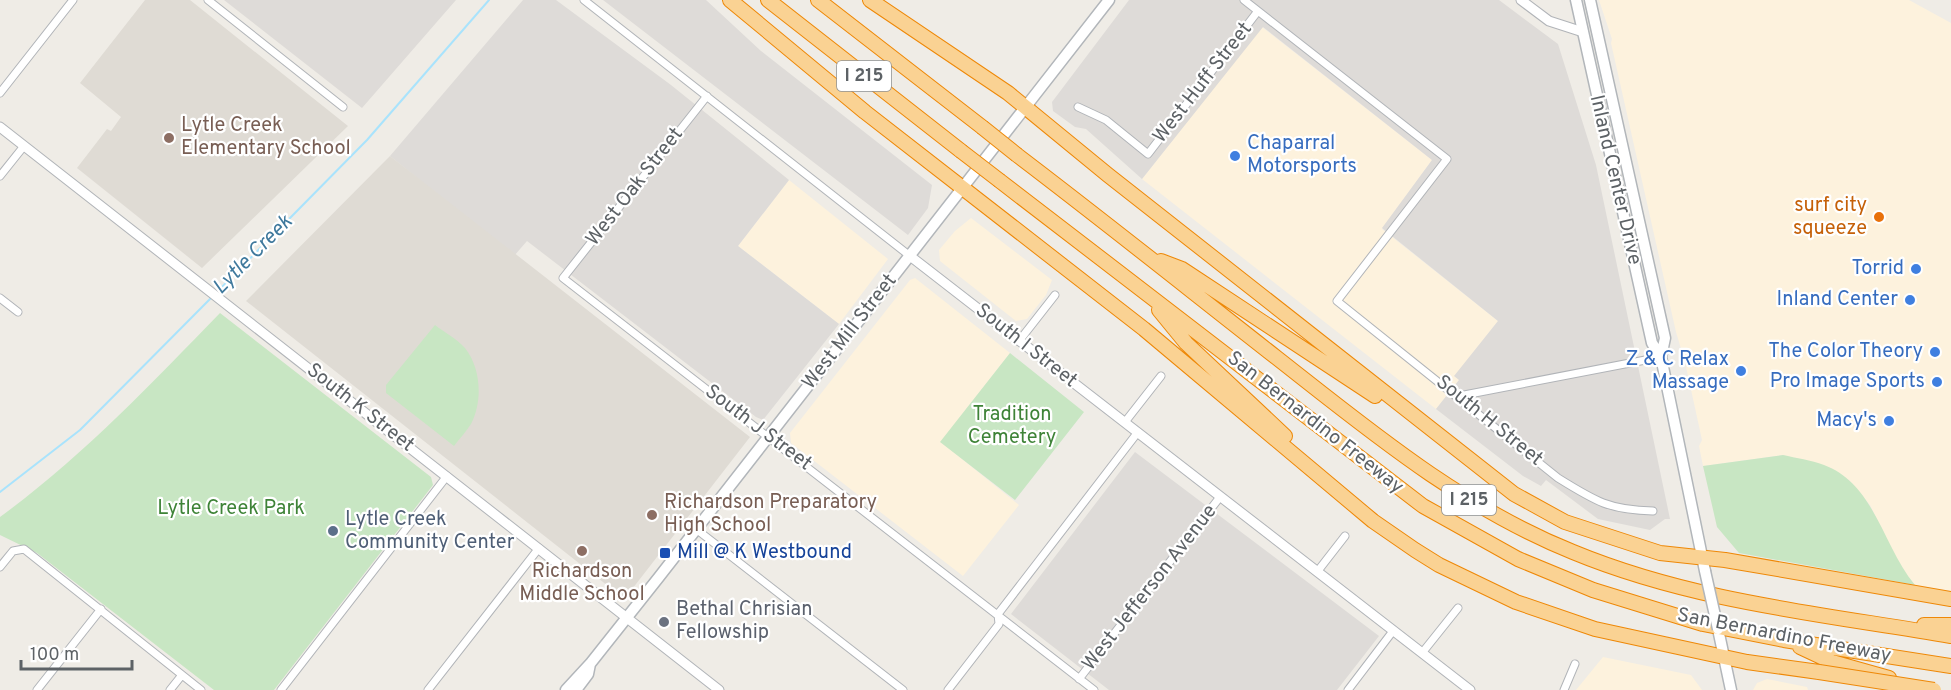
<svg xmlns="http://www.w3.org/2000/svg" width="1951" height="690" viewBox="0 0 1951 690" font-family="Overpass,sans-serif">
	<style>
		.commercial { fill: #fdf2dd }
		.industrial { fill: #dedbd8 }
		.education { fill: #dfdbd4 }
		.green { fill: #c8e6c3 }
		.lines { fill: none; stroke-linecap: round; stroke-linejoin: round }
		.stream { stroke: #a9e3fc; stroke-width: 2 }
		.minor-casing { stroke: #b1b4b8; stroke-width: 9 }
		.tertiary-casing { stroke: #b1b4b8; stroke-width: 11 }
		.secondary-casing { stroke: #b2b6ba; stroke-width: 13 }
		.motorway-casing { stroke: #ee8807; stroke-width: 16 }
		.minor { stroke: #fff; stroke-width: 7 }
		.tertiary { stroke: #fff; stroke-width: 9 }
		.secondary { stroke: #fff; stroke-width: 10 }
		.motorway { stroke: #fad293; stroke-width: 14 }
		.secondary-bridge-casing { stroke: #b2b6ba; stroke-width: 13; stroke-linecap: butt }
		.motorway-bridge-casing { stroke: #ee8807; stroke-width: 16; stroke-linecap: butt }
		.secondary-bridge { stroke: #fff; stroke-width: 10 }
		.motorway-bridge { stroke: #fad293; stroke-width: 14 }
		.education-dot { fill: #8d6e63; stroke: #fff; stroke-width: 2 }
		.shop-dot { fill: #3f7fe0; stroke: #fff; stroke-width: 2 }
		.food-dot { fill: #e8710a; stroke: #fff; stroke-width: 2 }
		.service-dot { fill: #5c6f8a; stroke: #fff; stroke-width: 2 }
		.transit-dot { fill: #1a4fb4; stroke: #fff; stroke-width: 2 }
		.worship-dot { fill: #6b7280; stroke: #fff; stroke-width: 2 }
		.labels { text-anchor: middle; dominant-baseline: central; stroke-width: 4.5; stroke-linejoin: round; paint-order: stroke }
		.shield { fill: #fff; stroke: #8e9194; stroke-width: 1.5 }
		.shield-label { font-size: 18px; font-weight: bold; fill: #5d6266 }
		.street-label { font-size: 20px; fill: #5d6266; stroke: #fff }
		.education-label { font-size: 20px; fill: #785e54; stroke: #fff; text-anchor: start }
		.shop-label { font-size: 20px; fill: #366cbe; stroke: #fff; text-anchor: end }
		.food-label { font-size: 20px; fill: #c56008; stroke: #fff; text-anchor: end }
		.park-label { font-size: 20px; fill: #3e8337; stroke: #fff }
		.service-label { font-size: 20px; fill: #4e5e75; stroke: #fff; text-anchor: start }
		.transit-label { font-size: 20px; fill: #164399; stroke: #fff; text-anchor: start }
		.worship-label { font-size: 20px; fill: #5b616d; stroke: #fff; text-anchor: start }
		.water-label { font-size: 21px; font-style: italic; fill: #3f799d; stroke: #fff }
	</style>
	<rect width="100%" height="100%" fill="#efece6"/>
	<path class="commercial" d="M1599,0H1909L1951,23V591L1915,585L1901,568L1870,505L1849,480L1783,455L1703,466L1699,446L1702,440L1685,362L1676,332L1611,43L1612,39Z
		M1262,27L1432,160L1382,229L1498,321L1455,376L1459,380L1436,409L1142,179Z
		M789,180L888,259L839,324L738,246Z
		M971,218L1052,280L1046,295L1027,319L1016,321L940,261L939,250L955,231Z
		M915,278L1010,353L941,442L1019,505L963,576L791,443L790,433L910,280Z
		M1603,657L1691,675L1702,690H1576Z
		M1767,679L1807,687L1808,690H1753L1757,683Z"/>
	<path class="industrial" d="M224,0H456L362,108Z
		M523,0H556L671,85L789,180L738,246L839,324L763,420L756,417L527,241L514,256L390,156Z
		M603,0H706L761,51L932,185L928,208L908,235Z
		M1129,0H1499L1558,44L1596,165L1670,519H1665L1650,530L1598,519L1546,480L1541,486L1523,476L1436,409L1459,380L1454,376L1498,321L1382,228L1432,160L1263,27L1142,179L1086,129L1075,127L1053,111L1052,102Z
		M1135,452L1379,636L1337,690H1109L1011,614Z"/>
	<path class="education" d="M145,0H190L348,126L202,268L77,168L107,129L111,131L121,117L80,83Z
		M390,156L750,437L626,597H622L246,301Z"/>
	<path class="green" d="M220,313L431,477L433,485L274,690H214L37,553L0,535V517C82,457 150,385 220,313Z
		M435,325C444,332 457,339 465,348C481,368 483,401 471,424C466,432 459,439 454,446L386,393V385Z
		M1010,353L1084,412L1015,500L940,442Z
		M1783,455C1796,458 1811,460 1824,465C1875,484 1883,547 1915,585L1739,553L1717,527L1703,466Z"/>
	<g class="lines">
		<path class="stream" d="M216,293L367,140L489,0
			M0,492L80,430L212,297"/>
		<defs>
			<path id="minor" d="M208,0L343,107
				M584,0L910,256
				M1244,0L1447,159L1337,301L1558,478C1595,501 1609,510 1653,511
				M0,93L73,0
				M707,96L563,278L1094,690
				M1078,107L1106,120L1148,154L1258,11
				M0,176L24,146
				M0,298L18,312
				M1019,341L1055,295
				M1459,396L1661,357
				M1125,422L1161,376
				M696,529L903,690
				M0,567L13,551L24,549L201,690
				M1317,572L1345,536
				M1422,653L1458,608
				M1079,679L1220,497
				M37,690L101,609
				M170,690L182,675
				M281,690L447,476
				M428,690L539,548
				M948,690L999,624L998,614L1138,432
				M1348,690L1393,631
				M1564,690L1575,664"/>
			<path id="tertiary" d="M1521,0L1549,21L1583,32
				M0,127L719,690
				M910,256L1470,690"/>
			<path id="secondary" d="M1576,0L1652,343L1661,357L1705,571
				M1590,0L1665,338L1661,357
				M1718,629L1731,690
				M566,690L590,664L659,577L1109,0
				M576,690L588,674L590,664"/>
			<path id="motorway" d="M730,0L865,112L1144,329L1373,521L1415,550L1439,565L1516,602L1595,629L1747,662L1819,672
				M768,0L961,151
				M818,0L982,127
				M870,0L1008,93L1108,175L1514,494L1565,522L1660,553L1725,560L1951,599
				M1017,155C1104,221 1190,290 1277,358C1370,431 1461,507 1573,552C1694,602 1823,614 1951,636
				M1000,181L1423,506L1518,559L1593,590L1703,624L1784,640L1951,666
				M1161,261L1182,269L1375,396
				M1159,310L1186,343L1285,436
				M1924,625H1951
				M1800,647L1832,662L1889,678"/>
		</defs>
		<use href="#minor" class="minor-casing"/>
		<use href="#tertiary" class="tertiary-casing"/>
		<use href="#secondary" class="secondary-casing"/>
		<use href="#motorway" class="motorway-casing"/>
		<use href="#minor" class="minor"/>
		<use href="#tertiary" class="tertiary"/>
		<use href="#secondary" class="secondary"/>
		<use href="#motorway" class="motorway"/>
		<defs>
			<path id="secondary-bridge" d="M1705,571L1718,629"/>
			<path id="motorway-bridge" d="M982,127L1017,155
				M961,151L1000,181
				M1819,672L1934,690"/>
		</defs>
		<use href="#secondary-bridge" class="secondary-bridge-casing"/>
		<use href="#motorway-bridge" class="motorway-bridge-casing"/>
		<use href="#secondary-bridge" class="secondary-bridge"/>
		<use href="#motorway-bridge" class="motorway-bridge"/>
	</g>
	<g class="education-dot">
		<circle cx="169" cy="138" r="6"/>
		<circle cx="652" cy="515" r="6"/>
		<circle cx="582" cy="551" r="6"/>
	</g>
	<g class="shop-dot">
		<circle cx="1235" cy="156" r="6"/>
		<circle cx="1916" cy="269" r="6"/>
		<circle cx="1910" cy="300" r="6"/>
		<circle cx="1935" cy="352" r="6"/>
		<circle cx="1741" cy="371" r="6"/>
		<circle cx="1937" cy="382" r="6"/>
		<circle cx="1889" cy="421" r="6"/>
	</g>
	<circle class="food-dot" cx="1879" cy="217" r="6"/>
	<circle class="service-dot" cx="333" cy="531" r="6"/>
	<rect class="transit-dot" x="659" y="547" width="12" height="12" rx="3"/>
	<circle class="worship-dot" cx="664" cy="622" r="6"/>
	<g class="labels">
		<g class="shield">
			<rect x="837" y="61" width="54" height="30" rx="4.5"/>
			<rect x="1442" y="485" width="54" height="30" rx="4.5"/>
		</g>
		<g class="shield-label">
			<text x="864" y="76">I 215</text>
			<text x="1469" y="500">I 215</text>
		</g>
		<g class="street-label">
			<text transform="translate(1203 83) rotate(-52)">West Huff Street</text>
			<text transform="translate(1615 180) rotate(77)">Inland Center Drive</text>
			<text transform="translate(635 187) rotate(-52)">West Oak Street</text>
			<text transform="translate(850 332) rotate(-52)">West Mill Street</text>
			<text transform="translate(1026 346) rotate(38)">South I Street</text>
			<text transform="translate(360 408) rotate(38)">South K Street</text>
			<text transform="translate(1489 421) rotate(39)">South H Street</text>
			<text transform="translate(1315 423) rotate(38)">San Bernardino Freeway</text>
			<text transform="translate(758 428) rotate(37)">South J Street</text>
			<text transform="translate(1150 588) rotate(-52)">West Jefferson Avenue</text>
			<text transform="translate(1784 636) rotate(11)">San Bernardino Freeway</text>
		</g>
		<g class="education-label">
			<text x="181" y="126">Lytle Creek<tspan x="181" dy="23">Elementary School</tspan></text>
			<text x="664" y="503">Richardson Preparatory<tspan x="664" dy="23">High School</tspan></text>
			<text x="582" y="572" text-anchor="middle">Richardson<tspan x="582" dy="23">Middle School</tspan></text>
		</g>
		<g class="shop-label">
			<text x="1247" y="144" text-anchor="start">Chaparral<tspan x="1247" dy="23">Motorsports</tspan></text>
			<text x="1904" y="269">Torrid</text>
			<text x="1898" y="300">Inland Center</text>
			<text x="1923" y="352">The Color Theory</text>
			<text x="1729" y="360">Z &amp; C Relax<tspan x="1729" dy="23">Massage</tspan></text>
			<text x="1925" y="382">Pro Image Sports</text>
			<text x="1877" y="421">Macy's</text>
		</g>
		<g class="food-label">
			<text x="1867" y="206">surf city<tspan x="1867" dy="23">squeeze</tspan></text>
		</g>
		<g class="park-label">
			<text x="1012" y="415">Tradition<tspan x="1012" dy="23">Cemetery</tspan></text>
			<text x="231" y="509">Lytle Creek Park</text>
		</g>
		<g class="service-label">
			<text x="345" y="520">Lytle Creek<tspan x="345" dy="23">Community Center</tspan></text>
		</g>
		<g class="transit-label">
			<text x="677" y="553">Mill @ K Westbound</text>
		</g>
		<g class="worship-label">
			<text x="676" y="610">Bethal Chrisian<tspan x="676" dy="23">Fellowship</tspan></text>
		</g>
		<g class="water-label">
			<text transform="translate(253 255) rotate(-45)">Lytle Creek</text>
		</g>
	</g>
	<path d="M21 660v9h111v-9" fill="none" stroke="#5d6266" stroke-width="3"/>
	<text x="30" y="660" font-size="18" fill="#5d6266" stroke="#ffffff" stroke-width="4.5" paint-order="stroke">100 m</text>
</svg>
